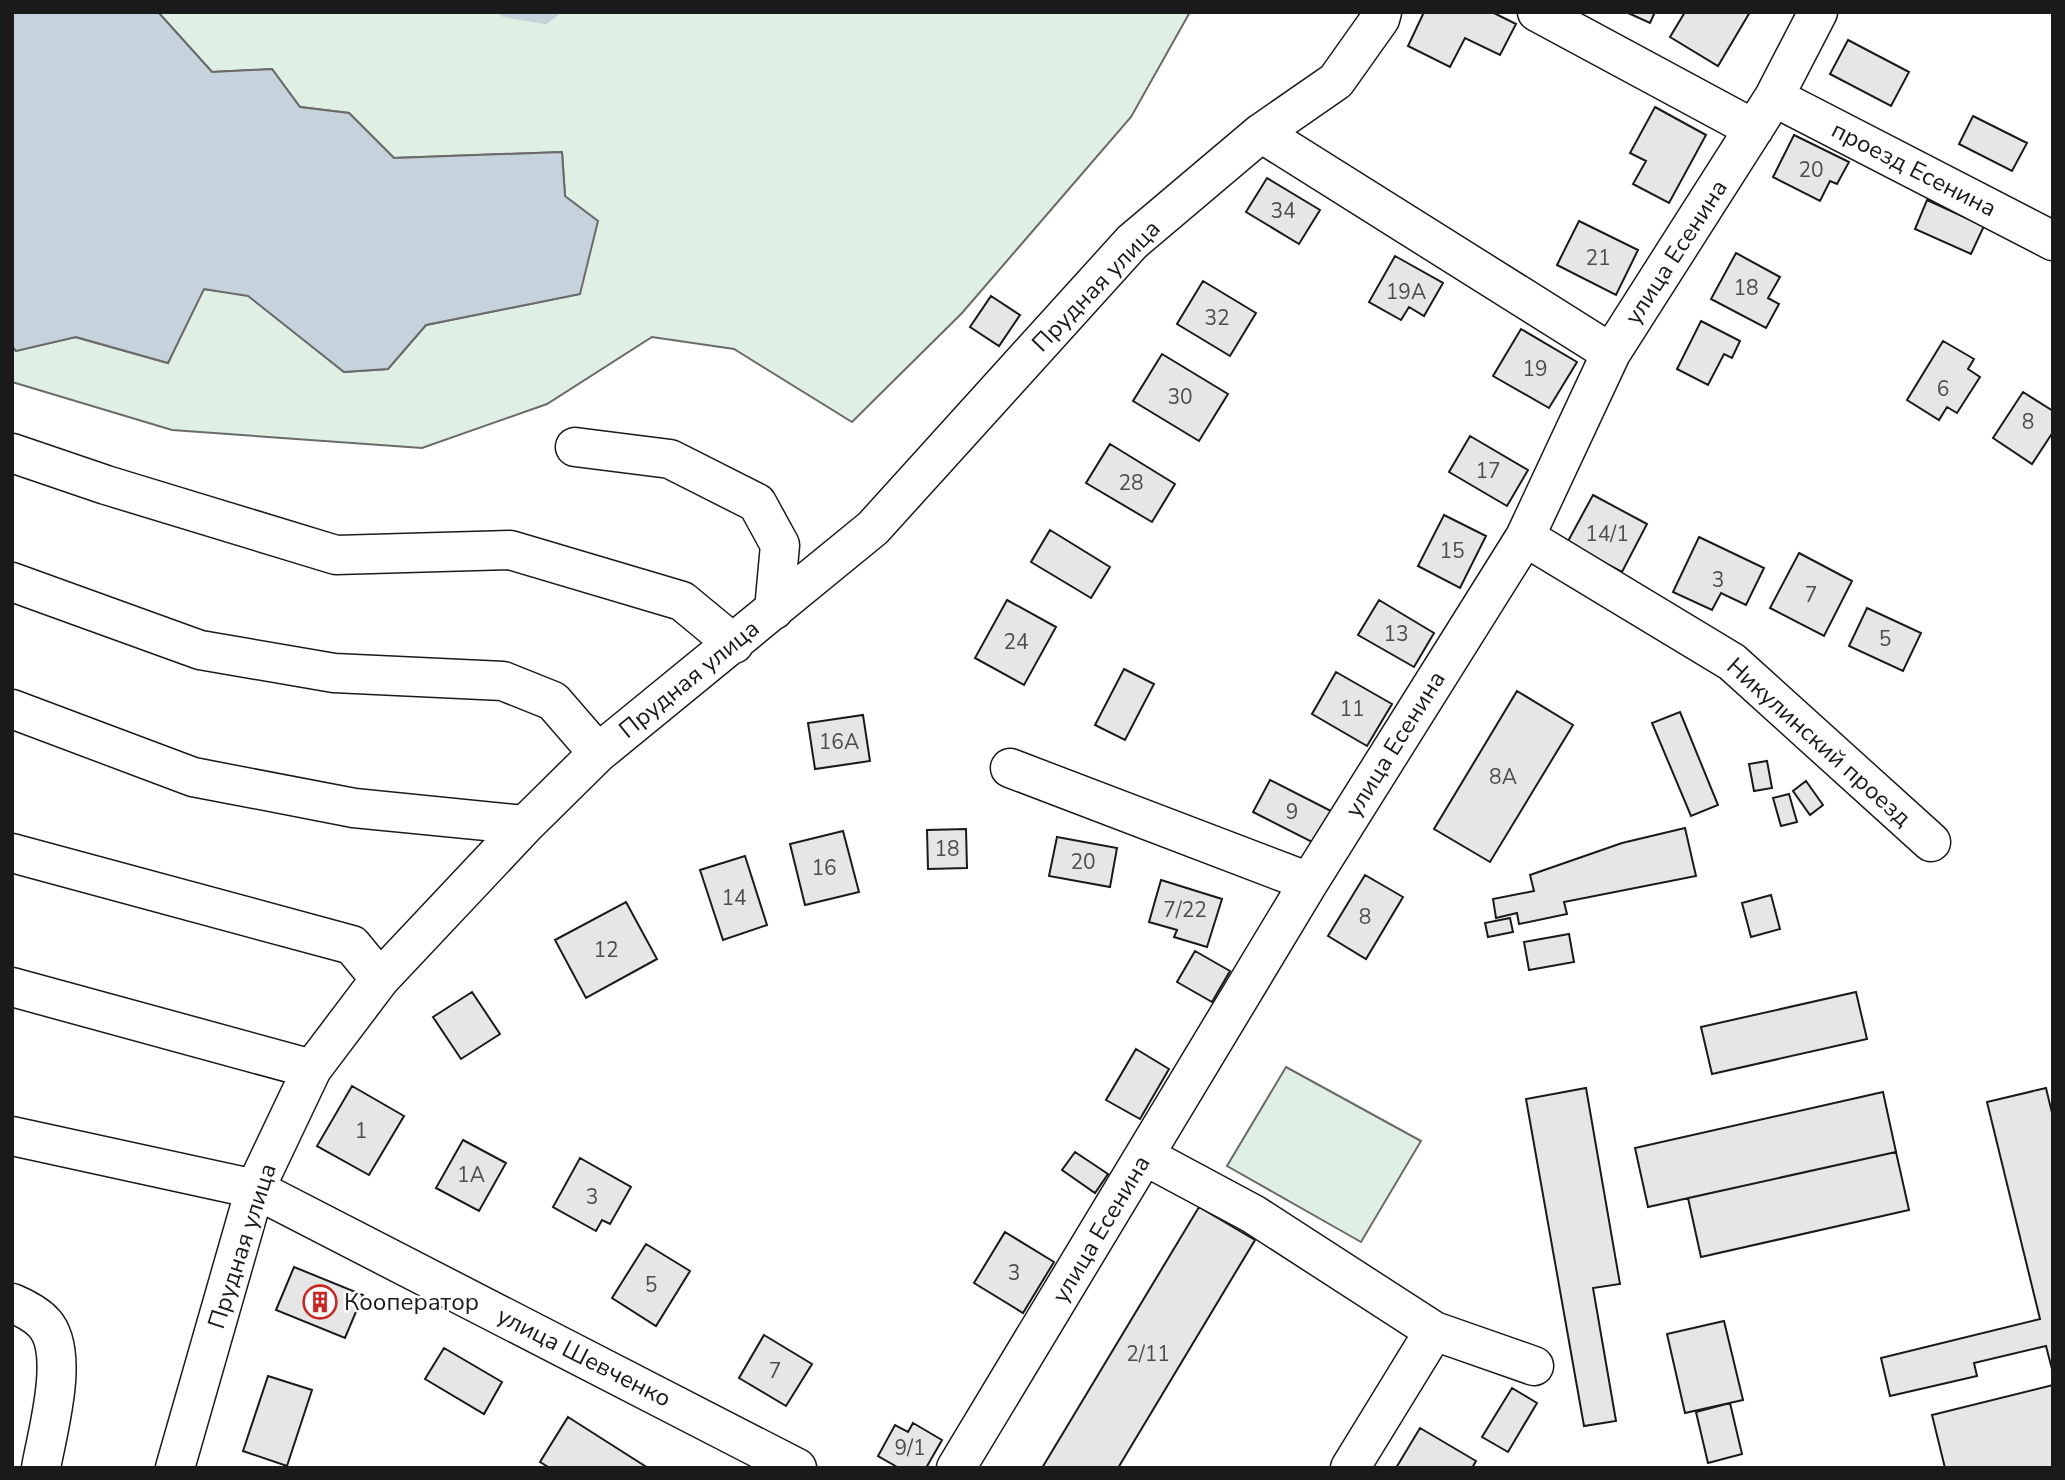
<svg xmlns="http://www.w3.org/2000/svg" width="2065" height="1480" viewBox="0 0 2065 1480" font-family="'Nunito Sans',sans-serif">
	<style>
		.green { fill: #e0efe3; stroke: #6a6a6a; stroke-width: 2 }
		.water { fill: #c6d2dc; stroke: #6a6a6a; stroke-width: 2 }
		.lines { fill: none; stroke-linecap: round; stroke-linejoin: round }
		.stream { stroke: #c6d2dc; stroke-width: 10 }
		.building { fill: #e6e6e6; stroke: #1a1a1a; stroke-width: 2 }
		.minor-casing { stroke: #1a1a1a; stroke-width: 41 }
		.minor { stroke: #fff; stroke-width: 38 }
		.labels { text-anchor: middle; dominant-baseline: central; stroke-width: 5; stroke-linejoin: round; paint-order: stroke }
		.number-label { font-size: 21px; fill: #4d4d4d }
		.street-label { font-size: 24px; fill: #1a1a1a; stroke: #fff }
		.poi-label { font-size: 24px; fill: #1a1a1a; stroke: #fff; text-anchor: start }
	</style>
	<rect width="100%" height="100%" fill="#fff"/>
	<path class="green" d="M158,12H504L545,19L554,12H1190L1131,117L962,313L852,422L734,349L652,337L547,404L422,448L172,430L12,382V347L16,351L75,337L168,363L203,289L248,295L344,372L388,369L426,325L580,294L565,196L562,152L394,158L349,113L300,107L272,69L212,72Z
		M1286,1067L1421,1141L1361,1242L1227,1166Z"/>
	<path class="water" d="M12,12H158L212,72L272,69L300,107L349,113L394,158L562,152L565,196L598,221L580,294L426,325L388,369L344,372L248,296L204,289L168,363L76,337L16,351L12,346Z"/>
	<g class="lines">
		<path class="stream" d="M504,12L545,19L554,12"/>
	</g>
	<path class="building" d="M1424,12H1492L1516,24L1500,55L1465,38L1450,67L1408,46Z
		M1626,12H1655L1650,23Z
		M1685,12H1750L1718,66L1670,37Z
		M1848,40L1909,72L1891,106L1830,74Z
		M1655,107L1706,135L1669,203L1633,184L1646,161L1630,153Z
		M1973,116L2027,143L2012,171L1959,144Z
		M1794,135L1849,162L1837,184L1830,181L1820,201L1773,177Z
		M1267,178L1320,210L1299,244L1246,212Z
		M1927,200L1984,226L1971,254L1915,229Z
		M1579,221L1638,250L1616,295L1557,265Z
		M1736,253L1780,277L1768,298L1779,304L1766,328L1711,299Z
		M1395,256L1443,283L1424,316L1409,307L1401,320L1369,302Z
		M1203,281L1256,313L1230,356L1177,324Z
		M991,296L1020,315L999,346L970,327Z
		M1701,321L1740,341L1732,358L1724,354L1708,385L1677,369Z
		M1521,329L1577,362L1549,408L1493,376Z
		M1943,341L1974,359L1968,369L1980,377L1957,413L1947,407L1939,420L1907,400Z
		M1162,354L1228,394L1199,441L1133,401Z
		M2023,392L2053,411V432L2032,464L1993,438Z
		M1470,436L1528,470L1507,506L1449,472Z
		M1110,444L1175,484L1152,522L1086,483Z
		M1593,495L1647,524L1622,572L1567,543Z
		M1444,515L1486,536L1460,588L1418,566Z
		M1050,530L1110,567L1091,598L1031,562Z
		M1699,537L1764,568L1746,605L1721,593L1712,610L1673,592Z
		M1799,553L1852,581L1824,636L1770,608Z
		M1007,600L1056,627L1024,685L975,658Z
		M1379,600L1434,633L1414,667L1358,635Z
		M1867,608L1921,633L1903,671L1849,646Z
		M1124,669L1154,684L1125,740L1095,725Z
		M1336,672L1392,704L1367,746L1312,714Z
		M1517,691L1573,725L1490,862L1434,829Z
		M1680,712L1718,805L1691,816L1652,723Z
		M863,715L870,761L815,769L808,723Z
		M1767,761L1772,788L1754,791L1749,764Z
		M1270,780L1331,811L1314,843L1253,812Z
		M1806,781L1823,805L1810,815L1793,791Z
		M1789,794L1797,822L1781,826L1773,798Z
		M1685,828L1696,876L1564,902L1567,914L1519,924L1517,913L1496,918L1493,899L1534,891L1530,875L1622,843Z
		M966,829L967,868L928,869L927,830Z
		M843,831L859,892L805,905L790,844Z
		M1057,837L1117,848L1110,887L1049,876Z
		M745,856L767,925L723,940L700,870Z
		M1365,875L1403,897L1366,959L1328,936Z
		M1161,880L1222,899L1207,947L1174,937L1177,930L1149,922Z
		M1771,895L1780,929L1751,937L1742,903Z
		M626,902L657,959L586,998L555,940Z
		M1510,918L1513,932L1488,937L1485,923Z
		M1569,934L1574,962L1529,970L1524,942Z
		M1195,951L1230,971L1212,1002L1177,982Z
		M472,992L500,1034L461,1059L433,1017Z
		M1856,992L1867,1039L1712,1074L1701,1027Z
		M1136,1049L1169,1069L1140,1119L1106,1100Z
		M352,1086L404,1116L369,1175L317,1146Z
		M1586,1088L1620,1284L1593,1288L1616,1421L1584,1426L1526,1099Z
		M2046,1088L2053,1117V1373L2046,1346L1974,1363L1977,1376L1890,1396L1881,1358L2040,1319L1987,1102Z
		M1883,1092L1896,1152L1648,1207L1635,1148Z
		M463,1140L506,1163L479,1211L436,1188Z
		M1075,1152L1108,1174L1095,1193L1062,1170Z
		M1896,1152L1909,1210L1701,1257L1688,1198Z
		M580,1158L631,1187L610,1224L602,1220L596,1231L553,1207Z
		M1199,1207L1255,1240L1118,1468H1042Z
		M1005,1232L1054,1262L1023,1313L974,1283Z
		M646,1244L690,1271L656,1326L612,1298Z
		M294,1267L363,1295L345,1338L276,1310Z
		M1724,1321L1743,1400L1685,1413L1667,1334Z
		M764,1335L812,1364L786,1406L739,1378Z
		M444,1348L502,1382L484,1414L425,1379Z
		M268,1376L312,1390L287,1466L243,1451Z
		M2053,1385V1468H1945L1932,1415Z
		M1512,1388L1537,1403L1508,1452L1482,1437Z
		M1730,1403L1742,1454L1708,1463L1696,1412Z
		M568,1417L648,1468H550L540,1462Z
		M913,1423L942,1440L926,1468H899L878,1456L895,1425L908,1432Z
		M1420,1428L1476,1461L1472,1468H1396Z"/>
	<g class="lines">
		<defs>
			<path id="minor" d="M1537,12L1754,129
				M1774,97L2053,241
				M1261,133L1611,353
				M575,447L670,459L757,503L780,545L774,610
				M12,453L106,485L336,555L510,550L682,601L734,644
				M1525,537L1732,662L1931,842
				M12,582L200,650L334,673L503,681L553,701L598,753
				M12,709L193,777L354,808L525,825
				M1010,768L1309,882
				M12,853L352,945L380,979
				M12,987L312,1069
				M12,1136L255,1189L797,1468
				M1145,1156L1253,1214L1434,1331L1534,1366
				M12,1303C24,1308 36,1314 44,1323C71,1352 47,1433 41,1468
				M175,1468L255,1189L312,1069L380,979L525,825L598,753L873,528L1132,242L1261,133L1336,81L1380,19L1382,12
				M956,1468L1309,882L1525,537L1611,353L1774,97L1818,12
				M1350,1468L1434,1331"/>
		</defs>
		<use href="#minor" class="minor-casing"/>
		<use href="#minor" class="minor"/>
	</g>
	<defs>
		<symbol id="building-ring" viewBox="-11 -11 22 22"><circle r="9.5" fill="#fff" stroke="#c62828" stroke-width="1.5"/><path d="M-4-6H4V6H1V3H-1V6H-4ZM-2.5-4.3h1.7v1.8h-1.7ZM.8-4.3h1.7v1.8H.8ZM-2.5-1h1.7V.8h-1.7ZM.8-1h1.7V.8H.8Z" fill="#c62828"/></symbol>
	</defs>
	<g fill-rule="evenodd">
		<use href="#building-ring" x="301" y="1283" width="38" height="38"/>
	</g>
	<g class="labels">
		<g class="number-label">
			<text x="1811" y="170">20</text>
			<text x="1283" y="211">34</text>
			<text x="1598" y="258">21</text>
			<text x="1746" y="288">18</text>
			<text x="1406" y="292">19А</text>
			<text x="1217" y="318">32</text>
			<text x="1535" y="369">19</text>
			<text x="1943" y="389">6</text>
			<text x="1180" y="397">30</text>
			<text x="2028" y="422">8</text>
			<text x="1488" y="471">17</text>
			<text x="1131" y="483">28</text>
			<text x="1607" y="534">14/1</text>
			<text x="1452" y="551">15</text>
			<text x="1718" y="580">3</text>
			<text x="1811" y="595">7</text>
			<text x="1396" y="634">13</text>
			<text x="1885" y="639">5</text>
			<text x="1016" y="642">24</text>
			<text x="1352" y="709">11</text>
			<text x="839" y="742">16А</text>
			<text x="1503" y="777">8А</text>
			<text x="1292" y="812">9</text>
			<text x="947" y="849">18</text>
			<text x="1083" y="862">20</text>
			<text x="824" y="868">16</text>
			<text x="734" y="898">14</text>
			<text x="1185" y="910">7/22</text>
			<text x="1365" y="917">8</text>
			<text x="606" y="950">12</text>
			<text x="361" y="1131">1</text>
			<text x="471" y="1175">1А</text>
			<text x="592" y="1197">3</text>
			<text x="1014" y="1273">3</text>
			<text x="651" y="1285">5</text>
			<text x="1148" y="1354">2/11</text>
			<text x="775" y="1371">7</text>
			<text x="910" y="1448">9/1</text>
		</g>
		<g class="street-label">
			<text transform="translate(1914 169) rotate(27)">проезд Есенина</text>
			<text transform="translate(1676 252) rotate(-57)">улица Есенина</text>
			<text transform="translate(1096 286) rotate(-46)">Прудная улица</text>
			<text transform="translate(689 679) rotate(-39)">Прудная улица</text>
			<text transform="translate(1819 742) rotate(42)">Никулинский проезд</text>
			<text transform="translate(1395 744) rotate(-58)">улица Есенина</text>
			<text transform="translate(1101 1229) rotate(-59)">улица Есенина</text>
			<text transform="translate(242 1246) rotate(-72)">Прудная улица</text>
			<text transform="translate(584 1357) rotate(27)">улица Шевченко</text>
		</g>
		<g class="poi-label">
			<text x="344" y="1302">Кооператор</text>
		</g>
	</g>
	<rect width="2065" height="1480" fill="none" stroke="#1a1a1a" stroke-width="28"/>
</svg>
